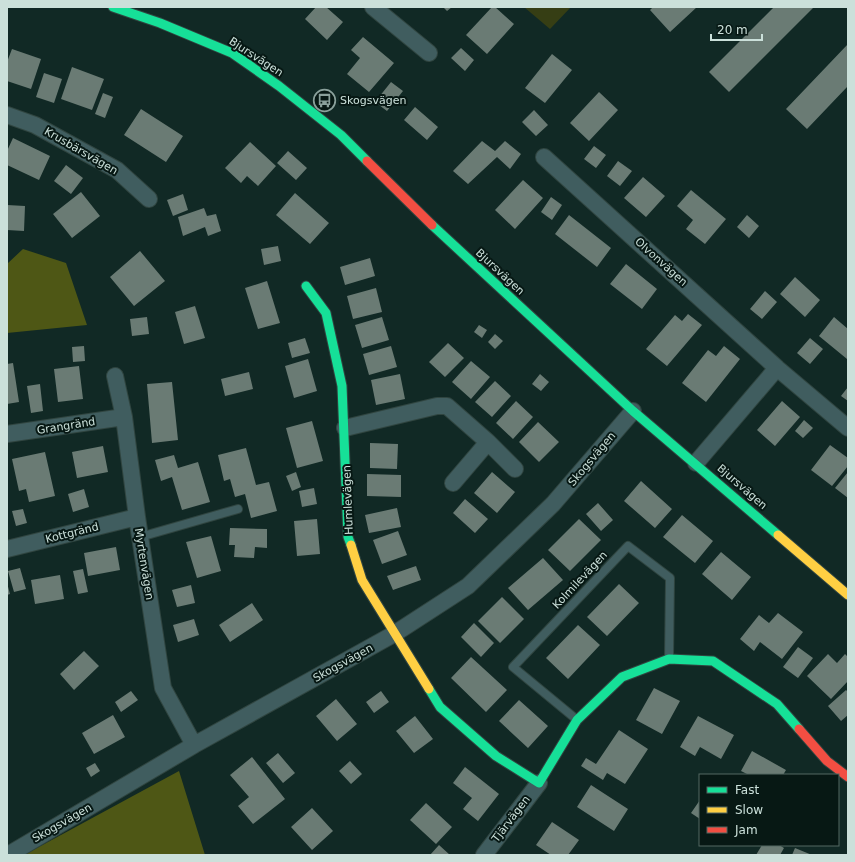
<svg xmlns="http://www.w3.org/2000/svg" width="855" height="862" viewBox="0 0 855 862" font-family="'DejaVu Sans',sans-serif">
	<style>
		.green { fill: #363e14 }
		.forest { fill: #4e5715 }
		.building { fill: #6a7b74 }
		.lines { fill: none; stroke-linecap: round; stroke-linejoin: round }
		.lane-casing { stroke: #304540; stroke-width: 10 }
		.street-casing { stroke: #304540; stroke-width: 18 }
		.fast-casing { stroke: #304540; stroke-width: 11 }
		.slow-casing { stroke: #304540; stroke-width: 11 }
		.jam-casing { stroke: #304540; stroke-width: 11 }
		.lane { stroke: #405d5f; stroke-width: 8 }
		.street { stroke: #405d5f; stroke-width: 16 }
		.fast { stroke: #16e098; stroke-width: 9 }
		.slow { stroke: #ffcf43; stroke-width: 9 }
		.jam { stroke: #f24e42; stroke-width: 9 }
		.labels { text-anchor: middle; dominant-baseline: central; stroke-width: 4; stroke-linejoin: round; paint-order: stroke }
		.street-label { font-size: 11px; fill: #cbe0da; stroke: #071814 }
		.poi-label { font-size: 11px; fill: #cbe0da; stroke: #071814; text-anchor: start }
	</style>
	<rect width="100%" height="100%" fill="#112925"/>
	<path class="green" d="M524,7H571L550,29Z"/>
	<path class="forest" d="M23,249L66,263L87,325L7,333V264Z
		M179,771L205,855H24Z"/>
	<path class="building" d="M316,7H326L343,22L327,40L305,19Z
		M443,7H452L447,11Z
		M492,7H495L514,24L487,54L466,35Z
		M653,7H697L670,32L650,10Z
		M774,7H814L729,92L709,72Z
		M363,37L394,63L369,92L347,74L360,58L351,50Z
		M848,44V86L807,129L786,109Z
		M461,48L474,60L465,71L451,58Z
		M12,49L41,59L31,89L7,81V62Z
		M552,54L572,70L545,103L525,88Z
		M72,67L104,79L92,110L61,99Z
		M44,73L62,79L54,103L36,97Z
		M391,82L403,91L387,111L375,102Z
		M599,92L618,110L589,141L570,123Z
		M103,93L113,97L105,118L95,114Z
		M415,107L438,127L427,140L404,120Z
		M141,109L183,136L166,162L124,135Z
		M534,110L548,125L536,136L522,122Z
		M13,138L50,156L39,180L7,165V151Z
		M482,141L495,151L505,141L521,154L510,169L497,157L468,184L453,171Z
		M250,142L276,166L258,186L247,176L241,183L225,168Z
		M594,146L606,155L596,168L584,159Z
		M288,151L307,168L296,180L277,163Z
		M618,161L632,171L620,186L607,176Z
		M66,165L83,178L71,194L54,181Z
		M643,177L665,196L646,217L624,198Z
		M523,180L543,198L515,229L495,210Z
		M691,190L726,219L705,244L686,229L693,220L677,206Z
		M81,192L100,216L72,238L53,214Z
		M295,193L329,223L310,244L276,215Z
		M183,194L188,210L173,216L167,200Z
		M551,197L562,205L552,220L541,212Z
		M7,205L25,206L24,231L7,230Z
		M204,208L207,216L216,214L221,231L208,236L205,227L183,236L178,217Z
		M569,215L611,248L597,267L555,234Z
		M747,215L759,226L749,238L737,227Z
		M278,246L281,261L264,265L261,249Z
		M140,251L165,281L134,306L110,277Z
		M370,258L375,276L345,285L340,267Z
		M626,264L657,289L642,309L610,284Z
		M795,277L820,300L805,317L780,294Z
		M267,281L280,323L258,329L245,288Z
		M376,288L382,312L353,319L347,296Z
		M765,291L777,302L762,319L750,309Z
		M195,306L205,338L184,344L175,312Z
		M688,314L702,325L667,366L646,349L675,315L682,321Z
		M147,317L149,334L132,336L130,319Z
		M382,317L389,340L362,348L355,325Z
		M834,317L848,329L847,359L819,336Z
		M479,325L487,330L482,338L474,332Z
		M495,334L503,341L495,349L488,342Z
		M305,338L310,353L292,358L288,343Z
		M810,338L823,349L810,364L797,353Z
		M448,343L464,358L445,377L429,362Z
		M84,346L85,361L73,362L72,347Z
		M391,346L397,367L369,375L363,354Z
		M724,346L740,359L706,402L682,383L708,350L716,356Z
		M308,359L317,391L294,398L285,366Z
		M471,361L490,377L471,399L452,382Z
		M13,363L19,402L7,404V364Z
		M79,366L83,399L58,402L54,369Z
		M249,372L253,389L225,396L221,379Z
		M400,374L405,399L376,405L371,380Z
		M540,374L549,382L541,391L532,384Z
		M495,381L511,396L492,417L475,402Z
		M172,382L178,440L152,443L147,384Z
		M40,384L43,411L31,413L27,386Z
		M848,387V401L841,396Z
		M516,401L533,417L513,439L496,423Z
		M782,401L800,417L775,446L757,430Z
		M804,420L813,428L803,438L795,431Z
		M312,421L323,461L297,468L286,428Z
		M538,422L559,442L539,462L519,442Z
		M370,443L398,444L397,469L370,468Z
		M830,445L848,458V466L832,486L811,470Z
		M103,446L108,472L77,478L72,452Z
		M246,448L256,485L269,482L277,511L251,518L245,494L235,497L230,479L224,481L218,455Z
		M45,452L55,496L29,502L26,489L19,491L12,459Z
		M174,455L178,468L198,462L210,502L182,510L172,477L161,481L155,460Z
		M296,472L301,487L292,491L286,476Z
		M492,472L515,492L497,513L474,493Z
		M848,472V498L835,488Z
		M367,474L401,475V497L367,496Z
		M641,481L672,509L655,528L624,501Z
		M314,488L317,504L302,507L299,491Z
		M84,489L89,507L73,512L68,494Z
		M465,499L488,519L475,533L453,513Z
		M598,503L613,520L601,531L586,514Z
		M397,508L401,527L369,533L365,515Z
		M23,509L27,523L16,526L12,511Z
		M682,515L713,541L695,563L663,537Z
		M317,519L320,554L297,556L294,521Z
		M579,519L601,540L570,571L548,550Z
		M230,528L267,529V548L255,547L254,558L234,557L235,545H229Z
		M398,531L407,555L382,564L373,540Z
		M211,536L221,571L197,578L186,542Z
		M116,547L120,570L88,576L84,553Z
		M721,552L751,577L732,600L702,574Z
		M543,558L563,580L528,610L508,588Z
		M416,566L421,580L393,590L387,576Z
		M20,568L26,589L14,592L8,571Z
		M83,569L88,592L78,594L73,571Z
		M60,575L64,599L35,604L31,580Z
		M7,583L10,594L7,595Z
		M619,584L639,603L607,636L587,617Z
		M191,585L195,603L177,607L172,590Z
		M502,597L524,619L500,643L478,621Z
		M252,603L263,620L230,642L219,625Z
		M778,613L803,632L782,659L760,642L754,651L740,639L759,615L769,623Z
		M194,619L199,635L178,642L173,625Z
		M474,623L494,643L481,657L461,637Z
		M578,625L600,645L568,679L546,658Z
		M798,647L813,658L798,678L783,667Z
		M84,651L99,666L74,690L60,674Z
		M828,654L837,663L845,654L848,657V681L831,699L807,676Z
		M471,657L507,690L486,712L451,678Z
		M654,688L680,701L662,734L636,720Z
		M846,690L848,692V715L841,721L828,706Z
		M131,691L138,700L121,712L115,702Z
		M381,691L389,702L374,713L366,702Z
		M336,699L357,724L337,741L316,716Z
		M519,700L548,726L528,748L499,721Z
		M113,715L125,737L94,754L82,733Z
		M415,716L433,739L414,753L396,731Z
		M698,716L734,735L721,759L700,747L695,756L680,747Z
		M619,730L648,749L625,784L607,773L603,780L581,766L586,758L596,764Z
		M752,751L786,770L783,775H749L741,771Z
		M278,753L295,773L283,783L266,763Z
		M252,757L285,799L253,824L238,806L249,797L230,775Z
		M350,761L362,774L351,784L339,771Z
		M95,763L100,771L91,777L86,768Z
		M465,767L499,794L478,821L463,809L472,798L453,783Z
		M591,785L628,809L614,831L577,807Z
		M700,800V819L691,813Z
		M426,803L452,827L436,844L410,820Z
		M312,808L333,831L312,850L291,827Z
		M552,822L579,840L568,855H551L536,845Z
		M439,845L450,855H430Z
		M762,845H779L784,848L780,855H756Z
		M795,848L812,855H792Z"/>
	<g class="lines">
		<defs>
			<path id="lane" d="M140,537L238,509
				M576,719L513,667L628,546L670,578L669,659"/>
			<path id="street" d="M373,7L429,53
				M7,115L35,125L117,170L149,199
				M544,157L777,368L848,428
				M115,376L124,417L137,517L163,688L194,745
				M345,428L437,406H447L488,442L453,483
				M7,434L124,417
				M488,442L515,469
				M696,463L777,368
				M7,549L137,517
				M8,855L194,745L394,634L468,586L553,504L633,411
				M484,855L539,783"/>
			<path id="fast" d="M113,7L160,23L232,53L279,86L341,135L367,161
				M432,225L633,411L778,535
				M306,286L326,313L342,386L348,537L351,545
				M429,689L440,707L496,756L539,783L577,720L622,677L669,659L713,661L777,704L799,729"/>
			<path id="slow" d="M778,535L848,595
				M351,545L362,580L429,689"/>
			<path id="jam" d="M367,161L432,225
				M799,729L827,761L848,777"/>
		</defs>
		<use href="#lane" class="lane-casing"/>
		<use href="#street" class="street-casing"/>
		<use href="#fast" class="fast-casing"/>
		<use href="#slow" class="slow-casing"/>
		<use href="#jam" class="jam-casing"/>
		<use href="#lane" class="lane"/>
		<use href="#street" class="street"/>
		<use href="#fast" class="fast"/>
		<use href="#slow" class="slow"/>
		<use href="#jam" class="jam"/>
	</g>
	<defs>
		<symbol id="bus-ring" viewBox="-11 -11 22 22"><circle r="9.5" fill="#071814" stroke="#8aa09b" stroke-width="1.5"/><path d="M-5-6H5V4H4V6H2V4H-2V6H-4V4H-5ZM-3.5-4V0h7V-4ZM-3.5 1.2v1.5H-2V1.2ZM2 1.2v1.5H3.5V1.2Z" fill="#8aa09b"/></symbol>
	</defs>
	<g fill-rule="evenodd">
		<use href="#bus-ring" x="312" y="88" width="25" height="25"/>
	</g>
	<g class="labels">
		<g class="street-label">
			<text transform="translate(256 57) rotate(33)">Bjursvägen</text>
			<text transform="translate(81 151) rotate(30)">Krusbärsvägen</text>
			<text transform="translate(661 262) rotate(42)">Olvonvägen</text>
			<text transform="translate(500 272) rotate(43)">Bjursvägen</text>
			<text transform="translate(66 426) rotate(-9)">Grangränd</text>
			<text transform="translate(592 459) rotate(-50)">Skogsvägen</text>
			<text transform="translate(742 487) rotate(41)">Bjursvägen</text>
			<text transform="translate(348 500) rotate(-92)">Humlevägen</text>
			<text transform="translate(72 533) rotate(-14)">Kottgränd</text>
			<text transform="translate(144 564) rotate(81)">Myrtenvägen</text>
			<text transform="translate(580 580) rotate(-47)">Kolmilevägen</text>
			<text transform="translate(343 663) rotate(-29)">Skogsvägen</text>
			<text transform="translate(511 819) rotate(-53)">Tjärvägen</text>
			<text transform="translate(62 823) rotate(-30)">Skogsvägen</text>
		</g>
		<g class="poi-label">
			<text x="340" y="100">Skogsvägen</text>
		</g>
	</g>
	<rect width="855" height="862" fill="none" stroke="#cbe0da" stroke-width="16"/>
	<rect x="699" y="774" width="140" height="72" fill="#071814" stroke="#556863"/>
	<rect x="707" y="787" width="20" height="6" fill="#16e098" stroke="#556863"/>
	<text x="735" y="794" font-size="12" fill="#cbe0da">Fast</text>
	<rect x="707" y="807" width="20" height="6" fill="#ffcf43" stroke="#556863"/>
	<text x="735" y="814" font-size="12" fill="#cbe0da">Slow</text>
	<rect x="707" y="827" width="20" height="6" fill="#f24e42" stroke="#556863"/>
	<text x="735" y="834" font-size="12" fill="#cbe0da">Jam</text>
	<path d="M711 34v6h51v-6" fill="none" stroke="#cbe0da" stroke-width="2"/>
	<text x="717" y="34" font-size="12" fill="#cbe0da" stroke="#071814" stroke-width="3" paint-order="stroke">20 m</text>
</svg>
